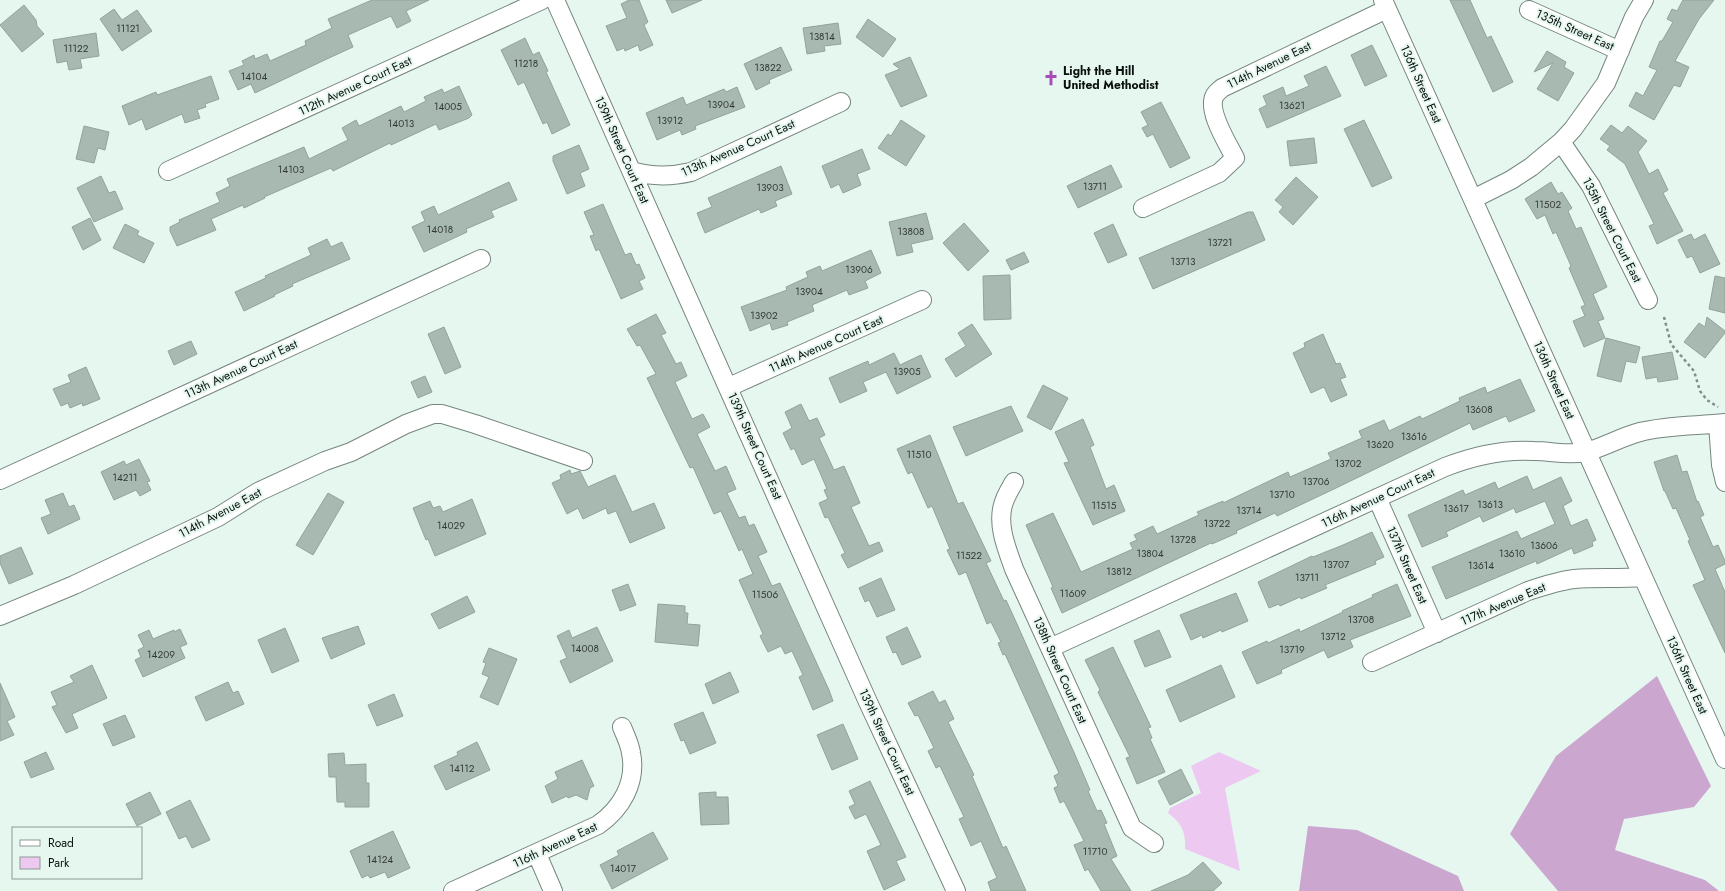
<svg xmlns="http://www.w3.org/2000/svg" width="1725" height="891" viewBox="0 0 1725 891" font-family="Jost,sans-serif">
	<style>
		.green { fill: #edc9f2 }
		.forest { fill: #cba7d0 }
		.building { fill: #a8b9b2; stroke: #92a39b }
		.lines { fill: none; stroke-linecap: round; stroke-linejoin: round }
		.minor-casing { stroke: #75867e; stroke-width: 20 }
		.path { stroke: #828e89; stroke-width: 2.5; stroke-dasharray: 3 3; stroke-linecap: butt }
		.minor { stroke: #fff; stroke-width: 18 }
		.labels { text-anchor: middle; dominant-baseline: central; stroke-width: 4; stroke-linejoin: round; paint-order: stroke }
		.number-label { font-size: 10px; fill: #323a37 }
		.street-label { font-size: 12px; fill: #0a100e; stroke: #e5f7ef }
		.poi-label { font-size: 12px; font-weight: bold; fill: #0a100e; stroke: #e5f7ef; text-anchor: start }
	</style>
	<rect width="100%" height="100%" fill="#e5f7ef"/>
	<path class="green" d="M1219,752L1261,771L1225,788L1240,871L1185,849C1186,833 1182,823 1168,813L1170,808L1201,793L1191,766Z"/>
	<path class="forest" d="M1657,676L1711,786L1694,807L1624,819L1615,850L1705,880L1719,891H1558L1510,834L1556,756Z
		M1308,826L1357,830L1458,876L1464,891H1299Z"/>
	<path class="building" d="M372,0H429L406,11L411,21L397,28L391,16L348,35L353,47L329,58L255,93L251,84L238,90L229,71L244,65L242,61L254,55L255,59L267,54L270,61L306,45L305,41L332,28L328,19Z
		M629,0H639L648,22L644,25L653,45L640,51L638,45L625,51L624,48L617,51L606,26L627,18L621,4Z
		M666,0H702L672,13Z
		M1450,0H1470L1487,38L1491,36L1513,82L1493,92Z
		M1683,0H1714L1699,19L1675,61L1689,67L1680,87L1674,85L1654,120L1629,106L1636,92L1643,96L1657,70L1649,67L1660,41H1662L1673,22L1667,19L1672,9L1677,11Z
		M24,5L36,20L37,26L44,34L22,52L0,25Z
		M114,9L122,20L137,10L152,31L122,51L100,19Z
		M868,19L896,39L883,57L856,37Z
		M838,23L841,44L824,46L825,51L807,54L803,28Z
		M96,33L99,56L80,59L82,68L69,70L67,61L57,63L53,40Z
		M525,38L533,55L539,52L548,71L546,72L570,125L552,134L547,122L543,124L524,82L518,85L501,50Z
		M1372,45L1387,76L1365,86L1351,55Z
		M781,47L792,70L769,80L770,83L756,90L744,64Z
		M1547,51L1566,62L1564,67L1574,73L1558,101L1537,89L1553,63L1534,72Z
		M910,57L927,96L901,107L885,75L900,69L893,64Z
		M1326,66L1341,96L1267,128L1259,109L1267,105L1263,96L1283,87L1286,96L1309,86L1304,76Z
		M211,76L219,99L205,104L206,107L197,110L200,118L185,123L182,114L146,130L142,119L129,125L122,106L156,92L157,95Z
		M459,86L472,115L469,118L439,130L436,124L391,145L390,143L333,171L331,168L264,197L265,198L244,208L243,205L211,219L216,230L177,246L170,231V227L180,222L179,220L220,202L216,193L230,186L227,179L304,147L309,159L348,140L342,128L356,120L359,126L401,106L404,112L426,101L424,97L442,89L444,93Z
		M737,87L745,107L695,126L696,129L682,135L680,130L657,140L646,113L683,97L686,105L724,89L726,92Z
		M1161,102L1190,158L1170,168L1153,134L1147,137L1142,128L1148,125L1141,112Z
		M901,120L925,136L906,166L878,148L888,134L891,136Z
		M1364,120L1392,178L1372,187L1344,129Z
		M1611,125L1622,133L1628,126L1647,141L1638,152L1649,174L1658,169L1668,190L1663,193L1683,231L1657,244L1649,226L1654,224L1625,164L1607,150L1610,146L1600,139Z
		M84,126L109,132L105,150L98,148L94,163L76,159Z
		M1314,138L1317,163L1290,166L1287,141Z
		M579,145L589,169L580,173L585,186L567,194L553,161V156Z
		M862,149L870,169L857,174L861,185L843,193L839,184L831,188L822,166Z
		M1111,165L1122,187L1078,208L1067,186Z
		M781,166L792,194L775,201L777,206L761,213L759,209L705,233L697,213L712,207L708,198Z
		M101,176L109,193L115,191L123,209L94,222L77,188Z
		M1296,177L1318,197L1293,225L1279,212L1283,207L1275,200Z
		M509,182L517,200L491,211L494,217L466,229L467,232L424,252L412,227L425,221L421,212L434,206L438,215Z
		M1551,182L1558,194L1562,192L1572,208L1568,211L1576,229L1581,227L1607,287L1593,294L1604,319L1598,321L1605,338L1584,347L1573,321L1585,316L1581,307L1585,305L1569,268L1571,266L1556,232L1553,234L1545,215L1537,219L1525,199Z
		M603,204L625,255L631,253L636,265L639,264L645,278L639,281L643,289L621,299L599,249L596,251L590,236L594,235L584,212Z
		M1248,212H1253L1265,240L1153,289L1139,258Z
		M926,213L933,239L911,244L913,252L897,256L889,222Z
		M90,218L101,240L83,250L72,227Z
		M964,223L989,251L968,271L943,243Z
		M125,224L139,231L137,235L154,243L144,263L113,248Z
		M1113,224L1127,255L1108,263L1094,233Z
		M1691,234L1694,240L1705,234L1720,264L1700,273L1692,256L1687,258L1678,240Z
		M327,239L331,247L342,242L350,259L292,284L293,286L274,295L275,296L244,311L235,292L266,278L265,276L311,255L308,248Z
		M871,250L881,273L865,281L868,288L849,295L847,290L812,305L814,311L787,322L788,325L772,330L770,323L750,331L741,307L787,290L786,287L808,277L806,272L820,266L822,271Z
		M1024,252L1029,262L1011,270L1006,260Z
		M1010,275L1011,319L984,320L983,276Z
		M1715,276L1725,278V313L1709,309Z
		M656,314L666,333L661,335L676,364L681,362L687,376L675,382L692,419L703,414L710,427L697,434L715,471L726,466L736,489L727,493L739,518L745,516L749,526L754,524L767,552L758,556L772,586L780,583L829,690L833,701L813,710L799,677L803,675L792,651L785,654L781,646L768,652L760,636L763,634L739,580L753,574L742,549L739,551L721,511L714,514L693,467L690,468L647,378L656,374L640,345L637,346L627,329Z
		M1707,317L1725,331V333L1705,358L1684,342L1699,323L1705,327Z
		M972,324L992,354L956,377L945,359L966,346L958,333Z
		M444,327L461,367L445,374L428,334Z
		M1323,334L1336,364L1340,363L1346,377L1340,379L1347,395L1331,402L1324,387L1311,393L1293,353L1305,347L1304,343Z
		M1606,338L1640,347L1636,363L1626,361L1621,382L1597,376Z
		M191,341L197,354L174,365L168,351Z
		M1672,352L1678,379L1658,382L1657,377L1646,379L1642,357Z
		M894,353L900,365L921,355L931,377L897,394L886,372L863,382L867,391L840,403L829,378L868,361L869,365Z
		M86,367L100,399L83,406L82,403L70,408L68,403L61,406L53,389L71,382L68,375Z
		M425,376L432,392L418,398L411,382Z
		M1520,379L1535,411L1509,422L1506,416L1473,430L1470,423L1334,489L1277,516L1275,513L1236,531L1237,533L1212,544L1211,543L1062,613L1051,588L1053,587L1026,525L1053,513L1081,572L1133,549L1130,543L1137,540L1134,535L1153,526L1157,534L1199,515L1197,512L1223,501V503L1288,472L1290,477L1331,459L1328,453L1362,438L1359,431L1384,420L1389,431L1420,416L1422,419L1460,401L1459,398L1485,387L1487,393Z
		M1043,385L1068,398L1051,430L1027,417Z
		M801,404L809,421L817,418L825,435L819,438L834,470L844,466L860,503L851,507L869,546L879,542L883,551L848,568L841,555L845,553L828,517L825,518L819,503L828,499L824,490L827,489L814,459L802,465L794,448L791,450L783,433L792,428L785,412Z
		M1011,406L1023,431L966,456L953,427Z
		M1083,419L1094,445L1090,447L1106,489L1114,485L1125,511L1093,525L1064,463L1069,462L1055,432Z
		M930,435L958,504L963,502L991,561L986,563L1004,601L1006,600L1017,624L1076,757L1090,790L1088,791L1097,811L1101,810L1107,823L1104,824L1117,856L1111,859L1131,891H1101L1088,869L1085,871L1074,845L1084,841L1064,801L1060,803L1054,788L1058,786L1054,776L1059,773L1005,654L1003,655L998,643L1001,642L991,622L987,624L966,572L959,575L947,550L950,549L932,506L928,508L912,472L908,474L897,449Z
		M1677,455L1682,472L1687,471L1697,502L1698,501L1704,515L1700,517L1713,547L1718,545L1725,561V564L1715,569L1725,592V653L1693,585L1705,580L1688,541L1690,540L1676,508L1673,509L1665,491H1664L1654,462Z
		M139,459L150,481L147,482L151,490L140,496L136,490L114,500L101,472L124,461L126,465Z
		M570,470L571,474L580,471L588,487L615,475L632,512L654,503L665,528L630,543L616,511L608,514L606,508L583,519L578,508L567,514L552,483L561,479L560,475Z
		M1527,476L1533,490L1561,477L1572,501L1563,506L1571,526L1587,519L1596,540L1592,542L1593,546L1574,554L1572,548L1537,564L1536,561L1446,599L1432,567L1517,531L1521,539L1555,524L1545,501L1516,513L1514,508L1483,522L1480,516L1446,532L1448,536L1422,547L1408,515L1463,490L1465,495L1495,482L1498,489Z
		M63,493L69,507L74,505L80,519L48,534L41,518L51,514L45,500Z
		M328,493L344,502L313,555L296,545Z
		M472,499L486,534L435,556L428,539L426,540L413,508L430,501L433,508L440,506L443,512Z
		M1372,532L1384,557L1375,561L1376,564L1325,585L1327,588L1301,599L1300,597L1280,606L1279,604L1269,608L1258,582L1312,556L1313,557L1343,545Z
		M21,547L33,574L9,584L0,563V556Z
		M881,578L895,610L877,617L869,600L865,602L859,588Z
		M628,584L636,605L620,611L612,590Z
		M1397,584L1411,616L1350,640L1353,647L1328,658L1324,650L1281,670L1282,673L1257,684L1242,652L1267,641L1268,643L1299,629L1300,632L1343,612L1342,611L1373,597L1372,595Z
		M1236,593L1248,621L1222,632L1221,630L1203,638L1202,635L1191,640L1180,615Z
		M467,596L475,612L439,629L431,614Z
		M658,604L685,606V613H688L687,624L700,625L698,646L655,642Z
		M358,626L365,644L331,659L322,638Z
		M597,627L613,661L570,683L560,661L567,658L557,636L569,630L572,638Z
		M907,627L921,657L902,665L896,652L893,653L886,637Z
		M285,628L299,661L272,673L258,640Z
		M180,629L187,644L180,647L185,658L143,677L135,660L141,657L138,650L144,647L138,635L149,630L153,639L174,630V632Z
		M1159,630L1171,657L1145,667L1134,641Z
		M1113,647L1151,727L1148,728L1152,738L1150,739L1165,772L1137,784L1126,758L1130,757L1098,692L1100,690L1085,660Z
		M489,648L517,659L498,705L480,697L489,677L482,674L486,663L483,662Z
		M92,665L107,698L72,714L78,728L66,733L52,707L57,705L51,692L74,682L70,676Z
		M1221,665L1235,697L1180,722L1166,690Z
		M730,672L739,692L713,704L705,684Z
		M228,682L233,693L238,691L244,704L206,721L195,697Z
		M0,683L15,717L7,721L14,735L0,741Z
		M933,691L939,703L945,700L954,719L948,722L974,775L972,776L1003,848L1006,846L1026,891H991L988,882L997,878L981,841L971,846L959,819L964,817L940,766L936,768L928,751L934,748L918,715L915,716L908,703Z
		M394,694L403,716L377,726L368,705Z
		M703,712L716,743L690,754L684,740L681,741L674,724Z
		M125,715L135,737L113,746L103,724Z
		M843,724L858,759L832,770L817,735Z
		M477,742L490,770L446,790L434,766L458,755L457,752Z
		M46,752L54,769L31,778L24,762Z
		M344,753L345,765L366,764V783H369V807H345V802H337L336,777H329L328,754Z
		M582,760L594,786L590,788L587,800L576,795L568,798L567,796L552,803L545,786L558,779L555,772Z
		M1181,769L1193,793L1170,805L1158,781Z
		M870,781L906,857L896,861L905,880L884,890L867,851L881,845L866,814L855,819L849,807L855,804L849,791Z
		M150,792L161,814L137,826L126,804Z
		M716,792V797H728L729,824L701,825L699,793Z
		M190,800L210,840L192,848L186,836L179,839L166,812Z
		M393,831L410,868L388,878L385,872L370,878L368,875L362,878L350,851Z
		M653,832L668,859L612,889L600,865L619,855L617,851Z
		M1203,862L1222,883L1213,891H1151L1188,875Z"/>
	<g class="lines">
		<defs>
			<path id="minor" d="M555,0L868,702L956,891
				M1383,0L1725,759
				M1529,10L1620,51
				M1561,142L1591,186L1648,300
				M168,171L542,0
				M632,171C652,177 670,177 691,172L841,102
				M1473,199L1511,180L1531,167L1561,142L1573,129L1606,83L1634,17L1644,0
				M1143,208L1219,173L1235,158C1228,144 1206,110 1215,95C1217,92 1220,90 1222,88L1387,9
				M729,387L922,300
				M1718,424L1721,465L1725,482
				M0,480L481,259
				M1014,482C1010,489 1005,497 1003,505C997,526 1007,549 1014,569L1132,828L1154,843
				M1377,498L1437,633
				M0,616L74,585L218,517L258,492L325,461L351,452L406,424L433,414H442L475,424L583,461
				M1050,648L1445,467C1473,456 1504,449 1534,451C1553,451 1567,456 1586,452C1604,447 1621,437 1640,432C1668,425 1697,426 1725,423
				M1372,662L1528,591C1543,586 1558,581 1574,579C1596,577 1619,579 1642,577
				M537,854L553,891
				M453,891L598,825C621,809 637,783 631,753C630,744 625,735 622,727"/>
		</defs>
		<use href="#minor" class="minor-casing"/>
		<path class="path" d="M1664,317L1671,344L1694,371L1700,391L1707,400L1718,407"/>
		<use href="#minor" class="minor"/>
	</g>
	<defs>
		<symbol id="church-bare" viewBox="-9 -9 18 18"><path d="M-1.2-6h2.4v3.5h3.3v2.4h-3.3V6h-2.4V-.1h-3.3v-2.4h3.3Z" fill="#a94cb7" stroke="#e5f7ef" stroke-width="2.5" paint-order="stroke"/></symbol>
	</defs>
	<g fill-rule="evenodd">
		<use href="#church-bare" x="1040" y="67" width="22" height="22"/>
	</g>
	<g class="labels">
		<g class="number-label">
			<text x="128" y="28">11121</text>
			<text x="822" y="36">13814</text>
			<text x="76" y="48">11122</text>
			<text x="526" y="63">11218</text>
			<text x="768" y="67">13822</text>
			<text x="254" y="76">14104</text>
			<text x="721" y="104">13904</text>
			<text x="1292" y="105">13621</text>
			<text x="448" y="106">14005</text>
			<text x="670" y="120">13912</text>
			<text x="401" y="123">14013</text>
			<text x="291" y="169">14103</text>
			<text x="1095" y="186">13711</text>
			<text x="770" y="187">13903</text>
			<text x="1548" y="204">11502</text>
			<text x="440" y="229">14018</text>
			<text x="911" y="231">13808</text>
			<text x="1220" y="242">13721</text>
			<text x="1183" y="261">13713</text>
			<text x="859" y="269">13906</text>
			<text x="809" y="291">13904</text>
			<text x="764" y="315">13902</text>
			<text x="907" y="371">13905</text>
			<text x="1479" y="409">13608</text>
			<text x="1414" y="436">13616</text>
			<text x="1380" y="444">13620</text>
			<text x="919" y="454">11510</text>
			<text x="1348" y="463">13702</text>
			<text x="125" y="477">14211</text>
			<text x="1316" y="481">13706</text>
			<text x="1282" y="494">13710</text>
			<text x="1490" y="504">13613</text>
			<text x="1104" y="505">11515</text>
			<text x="1456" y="508">13617</text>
			<text x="1249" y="510">13714</text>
			<text x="1217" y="523">13722</text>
			<text x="451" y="525">14029</text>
			<text x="1183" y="539">13728</text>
			<text x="1544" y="545">13606</text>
			<text x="1150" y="553">13804</text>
			<text x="1512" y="553">13610</text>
			<text x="969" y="555">11522</text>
			<text x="1336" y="564">13707</text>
			<text x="1481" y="565">13614</text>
			<text x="1119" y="571">13812</text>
			<text x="1307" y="577">13711</text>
			<text x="1073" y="593">11609</text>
			<text x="765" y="594">11506</text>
			<text x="1361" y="619">13708</text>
			<text x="1333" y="636">13712</text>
			<text x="585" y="648">14008</text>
			<text x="1292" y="649">13719</text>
			<text x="161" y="654">14209</text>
			<text x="462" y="768">14112</text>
			<text x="1095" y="851">11710</text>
			<text x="380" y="859">14124</text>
			<text x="623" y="868">14017</text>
		</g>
		<g class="street-label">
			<text transform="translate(1575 30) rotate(24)">135th Street East</text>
			<text transform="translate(1269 65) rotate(-26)">114th Avenue East</text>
			<text transform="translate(1421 84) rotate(66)">136th Street East</text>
			<text transform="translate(355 86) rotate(-25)">112th Avenue Court East</text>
			<text transform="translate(738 148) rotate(-24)">113th Avenue Court East</text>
			<text transform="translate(622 150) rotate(66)">139th Street Court East</text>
			<text transform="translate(1612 230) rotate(63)">135th Street Court East</text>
			<text transform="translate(826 344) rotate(-24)">114th Avenue Court East</text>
			<text transform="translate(241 369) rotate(-25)">113th Avenue Court East</text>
			<text transform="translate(1554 380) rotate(66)">136th Street East</text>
			<text transform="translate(755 446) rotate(66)">139th Street Court East</text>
			<text transform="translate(1378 498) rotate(-25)">116th Avenue Court East</text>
			<text transform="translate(220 513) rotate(-28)">114th Avenue East</text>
			<text transform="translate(1407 565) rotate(66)">137th Street East</text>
			<text transform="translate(1503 604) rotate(-23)">117th Avenue East</text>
			<text transform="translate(1060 670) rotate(66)">138th Street Court East</text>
			<text transform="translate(1687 675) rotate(66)">136th Street East</text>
			<text transform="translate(887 742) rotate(65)">139th Street Court East</text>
			<text transform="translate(555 845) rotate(-25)">116th Avenue East</text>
		</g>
		<g class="poi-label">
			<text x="1063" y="71">Light the Hill<tspan x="1063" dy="14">United Methodist</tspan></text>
		</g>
	</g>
	<rect x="12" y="827" width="130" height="52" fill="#e5f7ef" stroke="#8d9b95"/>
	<rect x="20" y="840" width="20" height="6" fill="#ffffff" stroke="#8d9b95"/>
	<text x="48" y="847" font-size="12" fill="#0a100e">Road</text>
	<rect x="20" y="857" width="20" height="12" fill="#edc9f2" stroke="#8d9b95"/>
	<text x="48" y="867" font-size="12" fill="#0a100e">Park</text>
</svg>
